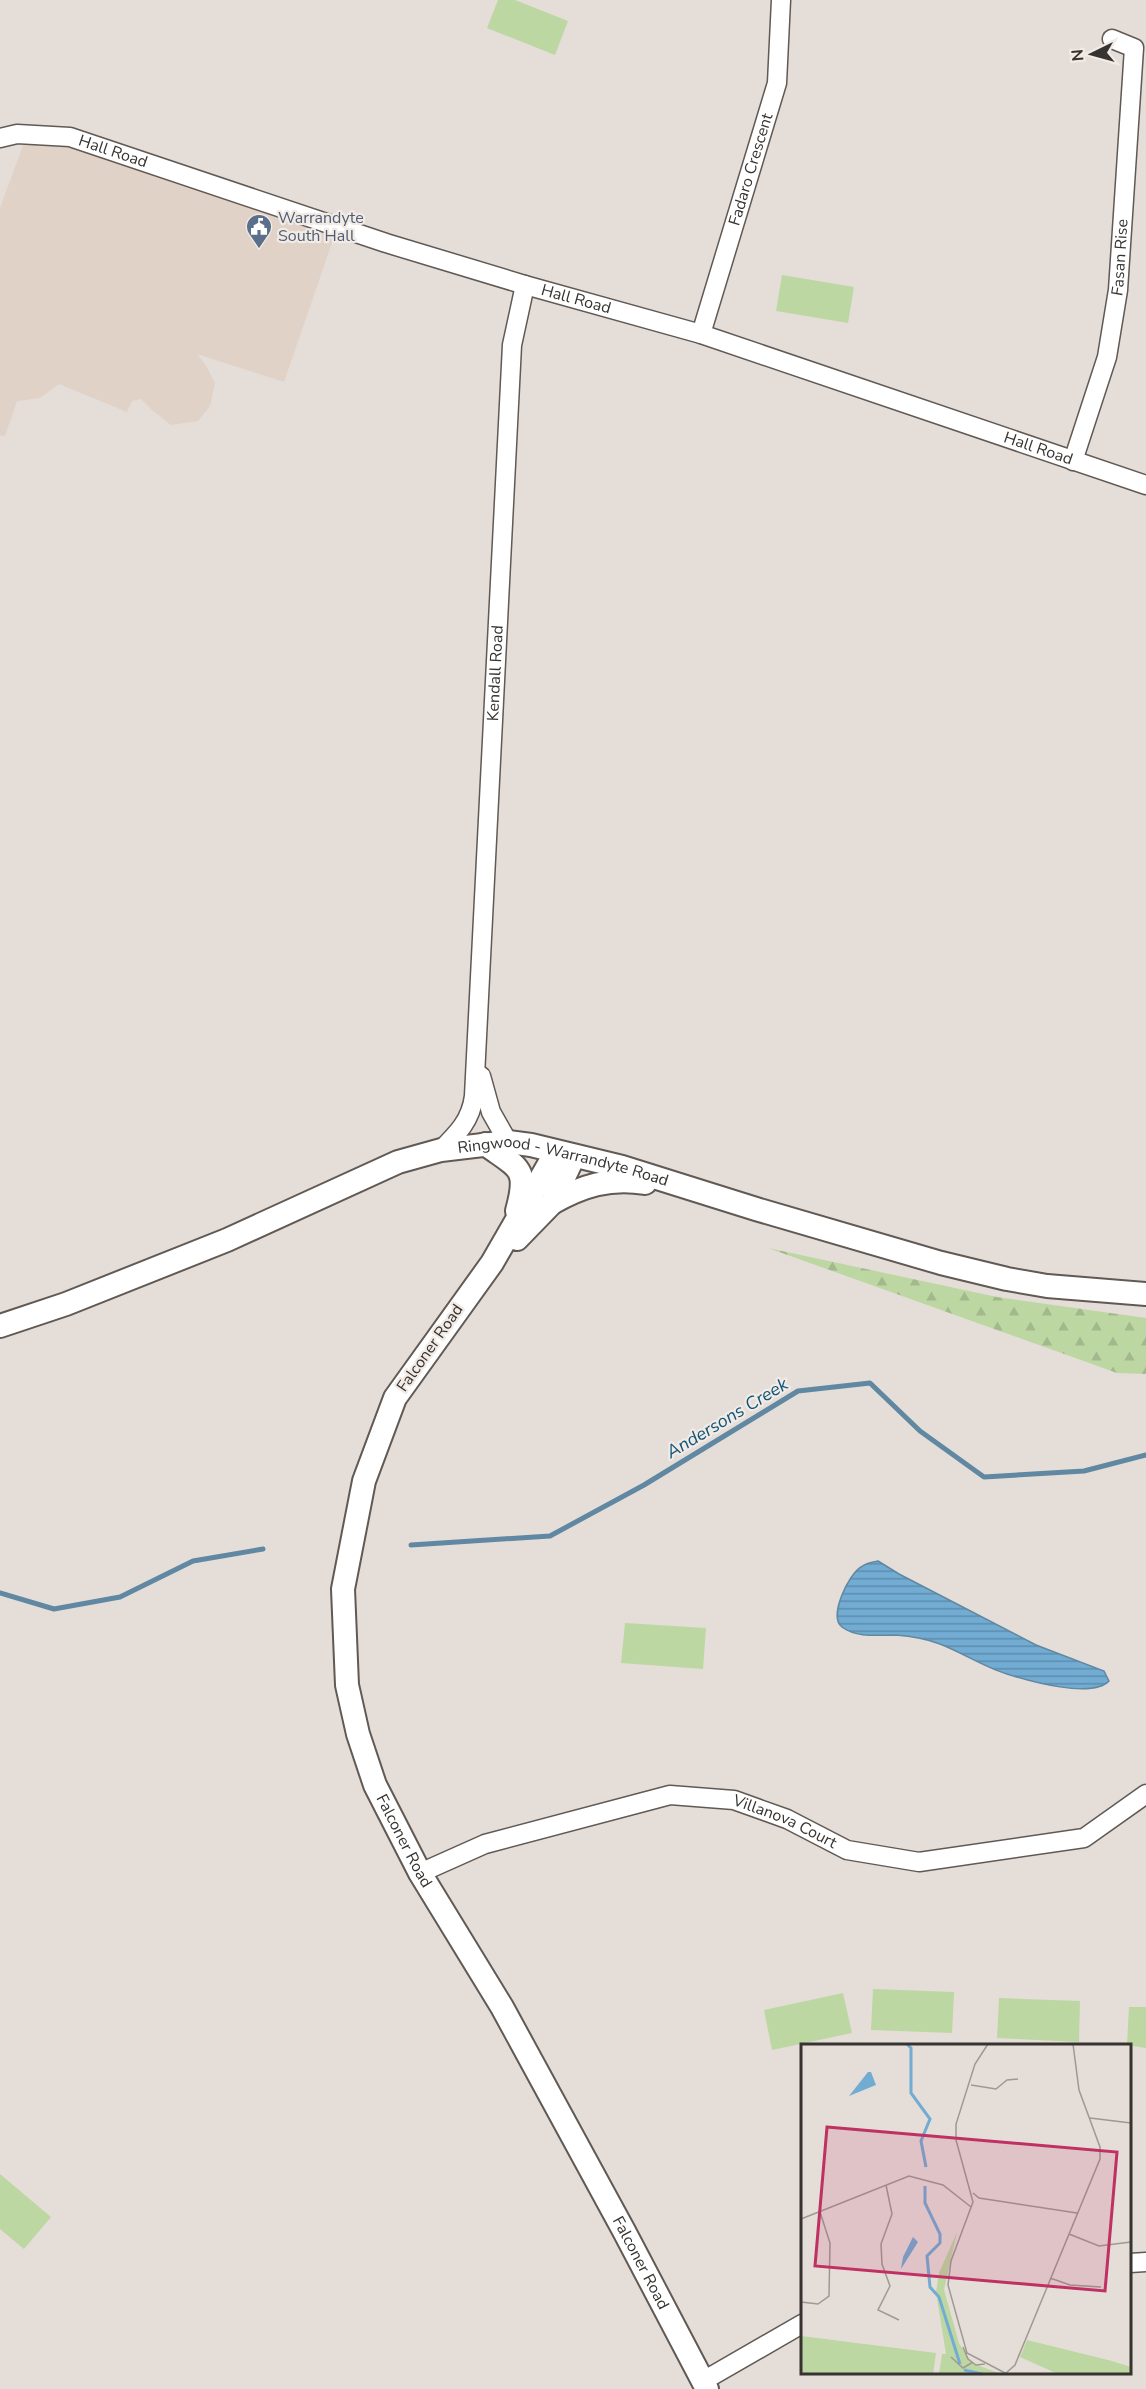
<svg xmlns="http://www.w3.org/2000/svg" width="1146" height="2389" viewBox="0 0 1146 2389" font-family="'Nunito Sans',sans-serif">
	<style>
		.built { fill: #e0d2c7 }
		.green { fill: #bdd7a3 }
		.forest { fill: url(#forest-firs) }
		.water { fill: url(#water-rules); stroke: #6088a2; stroke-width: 1.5 }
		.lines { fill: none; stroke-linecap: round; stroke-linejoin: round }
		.stream { stroke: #6088a2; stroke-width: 5 }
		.minor-casing { stroke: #605954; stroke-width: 21 }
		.major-casing { stroke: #605954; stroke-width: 26 }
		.minor { stroke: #fff; stroke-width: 18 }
		.major { stroke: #fff; stroke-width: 22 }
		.labels { text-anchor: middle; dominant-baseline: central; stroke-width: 4.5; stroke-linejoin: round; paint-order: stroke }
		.street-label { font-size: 16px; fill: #363330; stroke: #f2eae4 }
		.service-label { font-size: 16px; fill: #4e5e75; stroke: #f2eae4; text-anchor: start }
		.water-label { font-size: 18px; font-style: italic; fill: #0e557b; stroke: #f2eae4 }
		.inset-river { fill: none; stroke: #72acd3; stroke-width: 3 }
		.inset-road { fill: none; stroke: #9f9994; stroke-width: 1.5 }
		.view { fill: #be3162; fill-opacity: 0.15; stroke: #be3162; stroke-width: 3 }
		.inset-edge { fill: none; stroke: #363330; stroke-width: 3 }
	</style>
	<defs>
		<pattern id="forest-firs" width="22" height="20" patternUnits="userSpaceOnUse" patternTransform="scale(1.5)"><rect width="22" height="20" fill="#bdd7a3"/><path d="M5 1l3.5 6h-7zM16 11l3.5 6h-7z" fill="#a3b98d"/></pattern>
		<pattern id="water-rules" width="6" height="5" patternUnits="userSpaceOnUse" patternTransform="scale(1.5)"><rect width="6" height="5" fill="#72acd3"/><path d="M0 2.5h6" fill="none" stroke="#5e8dac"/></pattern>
	</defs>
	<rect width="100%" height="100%" fill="#e5ddd7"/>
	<path class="built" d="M25,140L67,143L335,234L284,382L197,354L207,367L215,384L210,406L198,421L171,425L152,410L141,399L132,401L127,412L59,384L40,398L17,401L5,436L0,435V208Z"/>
	<path class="green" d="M498,0H515L568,21L555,55L487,28Z
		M782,275L854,287L848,323L776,311Z
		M625,1623L706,1628L703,1669L621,1663Z
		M873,1989L954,1992L952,2033L871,2030Z
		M843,1993L852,2033L772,2050L764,2010Z
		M999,1998L1080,2001L1079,2042L997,2038Z
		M1129,2007H1146V2048L1127,2045Z
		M0,2174L51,2217L24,2249L0,2229Z"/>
	<path class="forest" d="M768,1248L997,1297L1146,1318V1374L1117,1373Z"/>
	<path class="water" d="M878,1561L899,1574L1036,1645L1104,1671L1109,1681C1092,1699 1029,1681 1007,1674C984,1667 963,1653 940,1644C927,1639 910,1636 896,1635C879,1635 856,1638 842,1627C828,1616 849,1574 861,1567C866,1563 872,1562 878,1561Z"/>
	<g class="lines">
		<path class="stream" d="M411,1545L550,1536L644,1485L798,1391L870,1383L920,1431L984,1477L1084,1471L1146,1455
			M0,1593L54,1609L120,1597L193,1561L263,1549"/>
		<defs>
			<g id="minor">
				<path id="s1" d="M0,138L17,134L70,137L386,243L525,285L701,334L1146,485"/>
				<path id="s2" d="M701,334L777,83L781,0"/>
				<path id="s3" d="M1073,461L1107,357L1118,290L1134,48L1112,39"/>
				<path d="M481,1076L491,1112L508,1142"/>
				<path id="s4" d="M441,1150C458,1133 471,1120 474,1096L512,345L525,285"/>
				<path id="s5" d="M420,1873L485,1844L670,1795L734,1800L787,1819L847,1850L919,1862L1084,1838L1146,1794"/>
				<path d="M1130,2263L1146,2262"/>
				<path d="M703,2381L802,2324"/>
			</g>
			<g id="major">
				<path d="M485,1144C519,1169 529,1167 517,1211"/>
				<path id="s6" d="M556,1152L492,1263L395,1398L364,1481L343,1589L347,1685L358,1734L375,1785L420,1873L502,2007L624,2231L707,2389"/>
				<path d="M552,1203C582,1186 610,1177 645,1183"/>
				<path d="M517,1239L552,1203L574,1156"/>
				<path id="s7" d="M0,1326L66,1304L227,1240L398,1162L441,1150L508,1142L531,1145L622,1167L756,1209L941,1263L1007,1279L1047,1286L1146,1294"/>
			</g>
		</defs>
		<use href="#minor" class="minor-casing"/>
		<use href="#major" class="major-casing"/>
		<use href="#minor" class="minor"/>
		<use href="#major" class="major"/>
	</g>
	<defs>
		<symbol id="civic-pin" viewBox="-11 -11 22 30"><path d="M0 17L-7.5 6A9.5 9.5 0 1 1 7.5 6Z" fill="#5c6f8a" stroke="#f2eae4"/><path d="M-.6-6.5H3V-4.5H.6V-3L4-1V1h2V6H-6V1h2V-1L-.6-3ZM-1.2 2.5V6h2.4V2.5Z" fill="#fff"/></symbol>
	</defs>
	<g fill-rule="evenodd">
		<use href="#civic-pin" x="244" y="212" width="30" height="40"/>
	</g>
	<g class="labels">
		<g class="street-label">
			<text stroke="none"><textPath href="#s1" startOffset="116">Hall Road</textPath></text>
			<text stroke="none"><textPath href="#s2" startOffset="172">Fadaro Crescent</textPath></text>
			<text stroke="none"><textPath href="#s3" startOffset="210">Fasan Rise</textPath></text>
			<text stroke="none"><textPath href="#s1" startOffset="602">Hall Road</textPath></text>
			<text stroke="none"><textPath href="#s1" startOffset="1088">Hall Road</textPath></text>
			<text stroke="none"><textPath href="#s4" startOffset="488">Kendall Road</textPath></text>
			<text stroke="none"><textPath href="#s7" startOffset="600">Ringwood - Warrandyte Road</textPath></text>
			<text transform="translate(430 1348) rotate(-55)">Falconer Road</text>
			<text stroke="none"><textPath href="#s5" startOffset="382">Villanova Court</textPath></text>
			<text stroke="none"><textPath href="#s6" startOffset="756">Falconer Road</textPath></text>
			<text stroke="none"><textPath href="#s6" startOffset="1240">Falconer Road</textPath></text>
		</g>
		<g class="service-label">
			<text x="278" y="218">Warrandyte<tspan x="278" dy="18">South Hall</tspan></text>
		</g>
		<g class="water-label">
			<text transform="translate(727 1418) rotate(-31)">Andersons Creek</text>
		</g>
	</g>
	<g transform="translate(801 2044)">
		<rect width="330" height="330" fill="#e5ddd7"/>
		<path d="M156,188L143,246L158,299L171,319L200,330H138L141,310H145L135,248L138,229ZM0,292L135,309L132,330H0ZM226,296L311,317L330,323V330H257L219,313Z" fill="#bdd7a3"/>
		<path d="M67,28H70L75,41L48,52ZM112,193L117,198L100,225L102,213Z" fill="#72acd3"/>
		<path class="inset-river" d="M106,0L110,4V49L129,75L120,97L125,123M124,142V159L139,190V199L126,212L129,243L138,253L159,320M163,326L181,330"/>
		<path class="inset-road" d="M187,0L174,20L155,80V96L172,158L150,217L147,241L166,309L206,330M170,41L195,45L206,36L217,35M289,74L330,79M85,141L91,170L80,200L81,220L89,242L77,266L98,276M172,149L178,154L276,169M0,175L108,132L142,141L170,163M268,190L298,202L330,198M249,234L269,241L300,243M0,258L17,260L28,252L29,199L19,168M162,303L167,315L175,321L184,320M150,313L162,324L172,318M205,329L214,321L299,115V103L278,46L272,0"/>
		<path class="view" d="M26,83L316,108L304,247L14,222Z"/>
		<rect width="330" height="330" class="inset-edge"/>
	</g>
	<g transform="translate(1092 54) rotate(265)" stroke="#f2eae4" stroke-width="4.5" paint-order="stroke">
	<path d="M0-4.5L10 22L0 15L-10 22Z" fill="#363330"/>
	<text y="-9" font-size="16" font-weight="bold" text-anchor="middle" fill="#363330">N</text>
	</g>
</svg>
